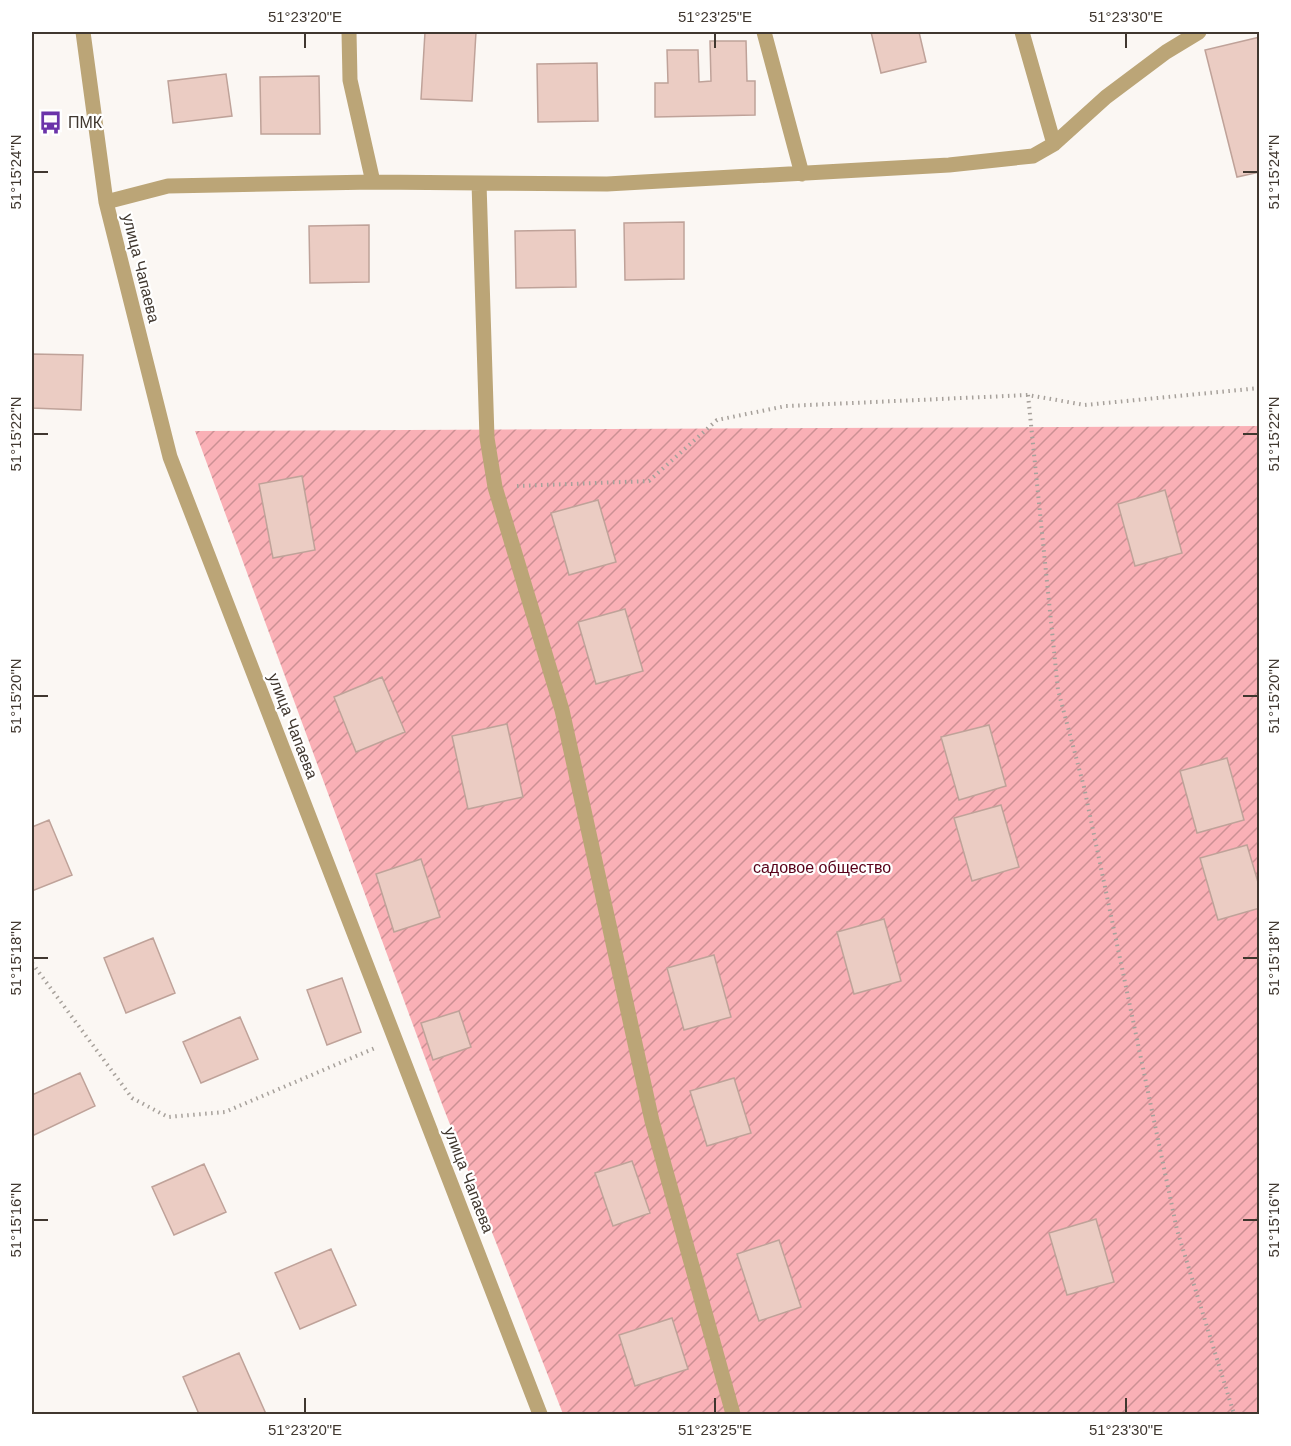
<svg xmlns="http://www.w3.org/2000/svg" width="1291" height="1446" viewBox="0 0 1291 1446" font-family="Helvetica,sans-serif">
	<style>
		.garden { fill: url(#garden-furrows) }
		.building { fill: #ebccc3; stroke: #bfa299; stroke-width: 1.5 }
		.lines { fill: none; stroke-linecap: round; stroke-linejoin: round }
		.path { stroke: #a7a19b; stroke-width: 4; stroke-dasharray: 1.5 4.5; stroke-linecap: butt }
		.minor { stroke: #bba577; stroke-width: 15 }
		.ticks { fill: none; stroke: #40372f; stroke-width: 2 }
		.labels { text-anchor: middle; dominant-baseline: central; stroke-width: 4.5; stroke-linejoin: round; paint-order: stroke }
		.poi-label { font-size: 16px; fill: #40372f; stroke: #fff; text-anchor: start }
		.street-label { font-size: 16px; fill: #40372f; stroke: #fff }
		.park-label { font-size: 16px; fill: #580019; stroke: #fff }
		.neatline { fill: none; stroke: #40372f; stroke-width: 2 }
		.ticks-label { font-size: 15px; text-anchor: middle; fill: #40372f }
	</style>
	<defs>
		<pattern id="garden-furrows" width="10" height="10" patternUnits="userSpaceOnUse" patternTransform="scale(1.5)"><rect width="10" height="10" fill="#fab0b6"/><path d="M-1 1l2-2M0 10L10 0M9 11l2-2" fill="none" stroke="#cc9094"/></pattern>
	</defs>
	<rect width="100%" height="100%" fill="#fbf7f3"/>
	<path class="garden" d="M1259,426V1414H563L442,1104L195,431Z"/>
	<path class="building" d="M425,32H476L472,101L421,99Z
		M871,32H919L926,62L881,73Z
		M1260,37V172L1237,177L1205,50Z
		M710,41H746L747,81H755V115L655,117V83H668L667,50H698L699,82L711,81Z
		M597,63L598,121L538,122L537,64Z
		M226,74L232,116L173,123L168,81Z
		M319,76L320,134H261L260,77Z
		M684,222V279L625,280L624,223Z
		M369,225V282L310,283L309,226Z
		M575,230L576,287L516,288L515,231Z
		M32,354L83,355L81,410L32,408Z
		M302,476L315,550L273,558L259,484Z
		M1165,490L1182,553L1135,566L1118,504Z
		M598,500L616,562L569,575L551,513Z
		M625,609L643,671L596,684L578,622Z
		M382,677L405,732L356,752L334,697Z
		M507,724L523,797L468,809L452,736Z
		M989,725L1006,786L959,800L941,737Z
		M1227,758L1244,820L1197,833L1180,771Z
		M1001,805L1019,867L972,881L954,818Z
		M49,820L72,875L32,891V827Z
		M1247,845L1260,889V908L1218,920L1200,858Z
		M421,859L440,917L394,932L376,874Z
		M884,919L901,981L854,994L837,932Z
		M153,938L175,993L126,1013L104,958Z
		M714,955L731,1017L684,1030L667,968Z
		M342,978L361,1032L327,1045L307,990Z
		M459,1011L471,1047L433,1060L421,1023Z
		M240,1017L258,1059L201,1083L183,1042Z
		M80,1073L95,1106L32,1136V1095Z
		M734,1078L751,1133L707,1146L690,1091Z
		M632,1161L650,1213L613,1226L595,1173Z
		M204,1164L226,1212L174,1235L152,1187Z
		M1096,1219L1114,1282L1067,1295L1049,1233Z
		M779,1240L801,1307L759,1321L737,1254Z
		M331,1249L356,1305L300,1329L275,1273Z
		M672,1318L688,1369L635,1386L619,1335Z
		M239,1353L266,1414H199L183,1377Z"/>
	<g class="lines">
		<path class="path" d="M1028,395L1058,690L1084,787L1177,1230L1234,1414
			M517,486L649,481L717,420L786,406L1028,395L1085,405L1260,388
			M32,963L132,1098L168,1117L225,1112L375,1048"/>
		<path class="minor" d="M83,32L106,202L170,457L540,1414
			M349,32L350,80L373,182
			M764,32L802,174
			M1022,32L1054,144
			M479,183L487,438L495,487L562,710L652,1121L733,1414
			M106,202L168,186L373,182L607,184L949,165L1033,156L1054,144L1106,97L1166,52L1199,32"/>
	</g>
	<path class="ticks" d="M305,33V48M715,33V48M1126,33V48M33,172H48M1243,172H1258M33,434H48M1243,434H1258M33,696H48M1243,696H1258M33,958H48M1243,958H1258M33,1220H48M1243,1220H1258M305,1398V1413M715,1398V1413M1126,1398V1413"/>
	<defs>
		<symbol id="bus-bare" viewBox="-9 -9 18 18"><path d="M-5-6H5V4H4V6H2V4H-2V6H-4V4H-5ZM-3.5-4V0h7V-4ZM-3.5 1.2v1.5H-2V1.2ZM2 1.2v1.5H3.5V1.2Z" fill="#6b33a9" stroke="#fff" stroke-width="2.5" paint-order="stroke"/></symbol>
	</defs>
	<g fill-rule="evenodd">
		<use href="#bus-bare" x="34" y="106" width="33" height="33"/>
	</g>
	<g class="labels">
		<g class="poi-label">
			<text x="68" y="122">ПМК</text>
		</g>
		<g class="street-label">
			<text transform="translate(141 268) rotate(76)">улица Чапаева</text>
			<text transform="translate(293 726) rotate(69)">улица Чапаева</text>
			<text transform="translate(469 1180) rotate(69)">улица Чапаева</text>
		</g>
		<g class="park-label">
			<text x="822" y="867">садовое общество</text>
		</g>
	</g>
	<rect width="1291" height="1446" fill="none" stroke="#ffffff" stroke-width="66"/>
	<rect x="33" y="33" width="1225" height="1380" class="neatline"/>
	<g class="ticks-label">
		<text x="305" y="22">51°23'20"E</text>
		<text x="715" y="22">51°23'25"E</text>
		<text x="1126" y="22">51°23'30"E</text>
		<text transform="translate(16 172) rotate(-90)" y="5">51°15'24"N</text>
		<text transform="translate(1274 172) rotate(-90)" y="5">51°15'24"N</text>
		<text transform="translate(16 434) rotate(-90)" y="5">51°15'22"N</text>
		<text transform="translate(1274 434) rotate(-90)" y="5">51°15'22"N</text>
		<text transform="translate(16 696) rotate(-90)" y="5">51°15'20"N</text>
		<text transform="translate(1274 696) rotate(-90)" y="5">51°15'20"N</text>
		<text transform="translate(16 958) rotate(-90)" y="5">51°15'18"N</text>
		<text transform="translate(1274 958) rotate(-90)" y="5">51°15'18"N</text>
		<text transform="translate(16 1220) rotate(-90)" y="5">51°15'16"N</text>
		<text transform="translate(1274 1220) rotate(-90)" y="5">51°15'16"N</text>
		<text x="305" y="1435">51°23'20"E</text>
		<text x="715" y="1435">51°23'25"E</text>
		<text x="1126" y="1435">51°23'30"E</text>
	</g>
</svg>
